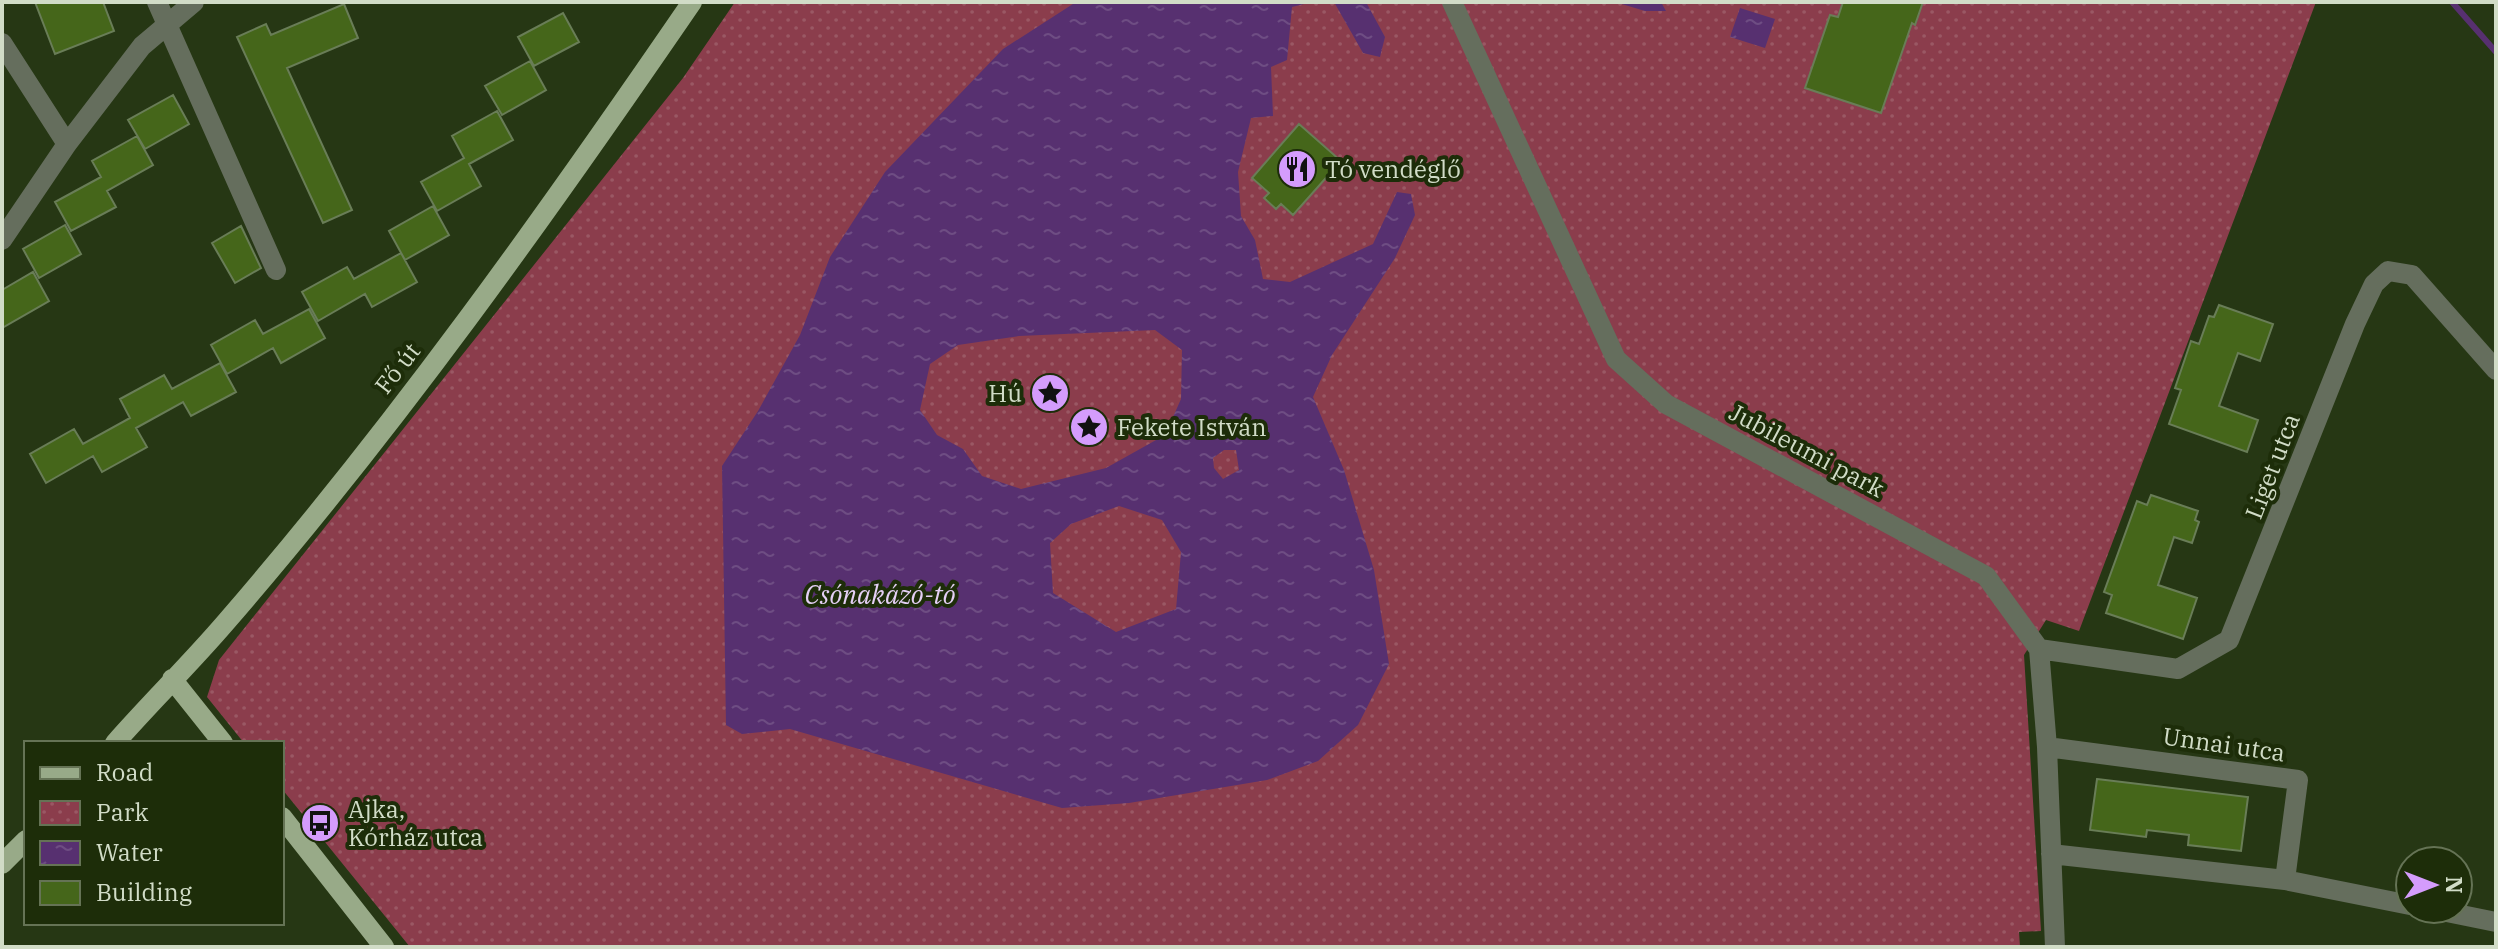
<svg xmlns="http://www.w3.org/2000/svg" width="2498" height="949" viewBox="0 0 2498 949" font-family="'IBM Plex Serif',serif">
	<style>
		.park { fill: url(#park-dots) }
		.water { fill: url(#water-ripples); fill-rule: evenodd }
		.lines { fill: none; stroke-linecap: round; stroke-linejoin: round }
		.stream { stroke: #573070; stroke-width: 6 }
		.building { fill: #45661a; stroke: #697d57; stroke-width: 2 }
		.minor { stroke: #656e5d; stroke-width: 20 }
		.major { stroke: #98aa88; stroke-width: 20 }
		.labels { text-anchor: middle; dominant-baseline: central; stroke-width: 8; stroke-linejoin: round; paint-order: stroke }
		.poi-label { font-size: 24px; fill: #d1dcc7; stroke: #1d2d09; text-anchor: start }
		.street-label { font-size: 24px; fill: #d1dcc7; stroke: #1d2d09 }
		.water-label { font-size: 26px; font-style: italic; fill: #e5d0f6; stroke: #1d2d09 }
	</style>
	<defs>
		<pattern id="park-dots" width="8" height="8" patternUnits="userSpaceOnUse" patternTransform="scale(2)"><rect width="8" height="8" fill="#8b3d4c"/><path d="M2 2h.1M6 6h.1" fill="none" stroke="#9a5864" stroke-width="1.8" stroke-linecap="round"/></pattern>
		<pattern id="water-ripples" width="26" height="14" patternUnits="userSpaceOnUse" patternTransform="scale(2)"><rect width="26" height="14" fill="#573070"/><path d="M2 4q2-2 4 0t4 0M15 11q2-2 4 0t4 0" fill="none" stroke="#6e4d83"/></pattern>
	</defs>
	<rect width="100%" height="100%" fill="#263714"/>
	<path class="park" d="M735,2H2316L2079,631L2046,620L2024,655L2041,931L2019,932L2020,947H410L282,789V743H244L207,697L219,660L683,78Z"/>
	<path class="water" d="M1076,2H1312L1292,7L1287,60L1271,67L1273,116L1251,118L1238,172L1241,216L1255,240L1263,279L1290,282L1373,244L1397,192L1411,194L1415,215L1395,258L1332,355L1313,397L1344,470L1374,570L1389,664L1358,725L1318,761L1267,780L1129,803L1062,808L790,729L742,734L726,725L722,466L758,411L800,335L830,257L885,172L1003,49ZM1155,330L1182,350L1181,399L1165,435L1106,468L1021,489L982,476L963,449L937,435L920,410L930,364L958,345L1019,336ZM1224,450H1236L1239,470L1223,479L1214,468L1213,458ZM1119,506L1162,520L1181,552L1176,609L1116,632L1053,593L1050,543L1071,524Z
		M1334,2H1366L1385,37L1380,57L1363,53Z
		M1615,2H1661L1666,11H1645Z
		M1740,8L1775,19L1765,48L1730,37Z"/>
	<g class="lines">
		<path class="stream" d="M2452,2L2496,52"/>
	</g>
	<path class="building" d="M35,2H103L114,31L55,54Z
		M1843,2H1923L1915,25L1912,23L1881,113L1805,88L1830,15L1838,17Z
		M344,4L358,38L287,68L352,210L323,223L237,37L266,24L271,35Z
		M563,13L579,42L534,66L518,37Z
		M530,61L546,90L502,115L485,86Z
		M173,95L189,124L145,149L128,120Z
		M497,111L513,140L469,164L481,186L437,211L421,182L464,158L452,136Z
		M1299,124L1341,161L1293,215L1281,204L1276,209L1264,198L1269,193L1252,178Z
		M137,136L153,165L107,191L116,207L71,231L55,202L101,177L92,161Z
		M433,206L449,235L405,260L389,231Z
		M65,225L81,254L39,278L23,249Z
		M241,226L261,268L235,283L212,243Z
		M401,253L417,282L372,307L365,294L318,321L302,292L347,267L354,279Z
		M33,272L49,301L2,328V290Z
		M2219,305L2273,324L2260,361L2238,353L2219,406L2258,420L2247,452L2169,424L2181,390L2175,388L2191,341L2199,344L2209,316L2214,317Z
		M309,309L325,338L281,363L273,348L227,374L211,345L255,320L263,334Z
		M220,363L236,392L191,416L183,402L136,428L147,447L102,472L93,456L46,483L30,454L74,429L83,444L130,418L120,399L164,375L172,389Z
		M2151,495L2198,511L2195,520L2199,522L2192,543L2174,537L2158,585L2197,598L2183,639L2106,613L2112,595L2104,592L2137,501L2147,505Z
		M2097,779L2248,797L2241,851L2188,845L2189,835L2147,830L2146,837L2090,830Z"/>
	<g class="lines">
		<path class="minor" d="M157,2L276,270
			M1452,2L1616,359L1666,404L1986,576L2039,649L2047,747L2055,947
			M2,43L67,144
			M2,240L67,144L142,46L194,2
			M2039,649L2178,669L2229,640L2355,324L2374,284L2388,271L2412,275L2496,370
			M2047,747L2298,780L2285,880
			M2051,854L2285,880L2410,905
			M2432,909L2496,922"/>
		<path class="major" d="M172,679L223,743
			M115,743C151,702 190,664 226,622C395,427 546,215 692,2
			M282,817L384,947
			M2,864L26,840"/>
	</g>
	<defs>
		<symbol id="restaurant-disc" viewBox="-11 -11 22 22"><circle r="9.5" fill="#d49cfc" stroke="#1d2d09"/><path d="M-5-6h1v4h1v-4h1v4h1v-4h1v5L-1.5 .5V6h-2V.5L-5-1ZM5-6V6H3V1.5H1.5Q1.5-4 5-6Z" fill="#111"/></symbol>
		<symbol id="sight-disc" viewBox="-11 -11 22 22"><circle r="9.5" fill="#d49cfc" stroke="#1d2d09"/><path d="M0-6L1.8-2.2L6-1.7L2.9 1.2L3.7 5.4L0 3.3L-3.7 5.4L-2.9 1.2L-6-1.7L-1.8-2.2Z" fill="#111"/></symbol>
		<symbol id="bus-disc" viewBox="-11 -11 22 22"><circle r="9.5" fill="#d49cfc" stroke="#1d2d09"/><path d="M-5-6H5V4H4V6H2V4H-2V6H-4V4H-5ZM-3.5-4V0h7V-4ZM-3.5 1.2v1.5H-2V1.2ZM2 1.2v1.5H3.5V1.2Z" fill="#111"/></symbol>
	</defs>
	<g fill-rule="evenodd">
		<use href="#restaurant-disc" x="1275" y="147" width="44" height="44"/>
		<use href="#sight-disc" x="1028" y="371" width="44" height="44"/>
		<use href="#sight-disc" x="1067" y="405" width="44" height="44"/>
		<use href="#bus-disc" x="298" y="801" width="44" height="44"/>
	</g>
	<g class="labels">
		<g class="poi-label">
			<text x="1325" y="169">Tó vendéglő</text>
			<text x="1022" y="393" text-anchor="end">Hú</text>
			<text x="1117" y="427">Fekete István</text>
			<text x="348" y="809">Ajka,<tspan x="348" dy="28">Kórház utca</tspan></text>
		</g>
		<g class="street-label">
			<text transform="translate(397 368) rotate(-52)">Fő út</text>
			<text transform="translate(1807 450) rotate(28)">Jubileumi park</text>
			<text transform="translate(2272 466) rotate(-69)">Liget utca</text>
			<text transform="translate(2224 744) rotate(8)">Unnai utca</text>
		</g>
		<g class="water-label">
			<text x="880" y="594">Csónakázó-tó</text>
		</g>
	</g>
	<rect width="2498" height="949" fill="none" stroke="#d1dcc7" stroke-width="8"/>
	<rect x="24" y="741" width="260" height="184" fill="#1d2d09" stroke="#657355" stroke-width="2"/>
	<rect x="40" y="767" width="40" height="12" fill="#98aa88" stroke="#657355" stroke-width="2"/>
	<text x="96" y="781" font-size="24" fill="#d1dcc7">Road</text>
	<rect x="40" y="801" width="40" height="24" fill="url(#park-dots)" stroke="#657355" stroke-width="2"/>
	<text x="96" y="821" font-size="24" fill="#d1dcc7">Park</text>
	<rect x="40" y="841" width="40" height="24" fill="url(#water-ripples)" stroke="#657355" stroke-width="2"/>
	<text x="96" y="861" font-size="24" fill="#d1dcc7">Water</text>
	<rect x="40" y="881" width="40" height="24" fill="#45661a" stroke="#657355" stroke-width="2"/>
	<text x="96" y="901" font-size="24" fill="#d1dcc7">Building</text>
	<g transform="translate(2434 885) rotate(90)"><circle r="38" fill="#1d2d09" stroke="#657355" stroke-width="2"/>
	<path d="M0-6L14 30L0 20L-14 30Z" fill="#d49cfc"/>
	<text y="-12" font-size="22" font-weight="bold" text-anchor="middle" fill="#d1dcc7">N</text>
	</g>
</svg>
